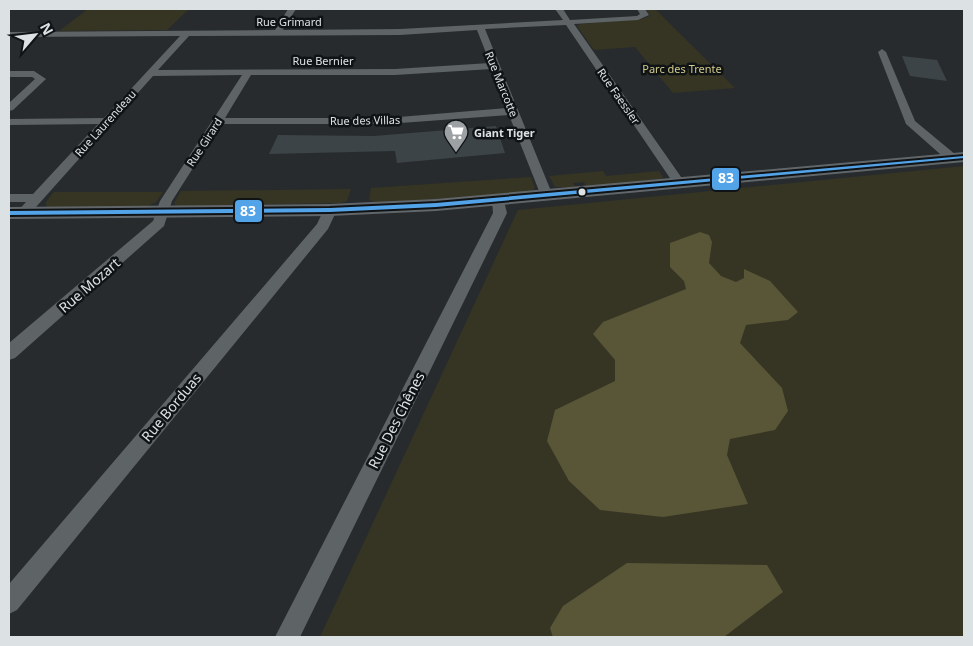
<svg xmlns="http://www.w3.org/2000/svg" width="973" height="646" viewBox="0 0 973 646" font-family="'Noto Sans',sans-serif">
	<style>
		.green { fill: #363523 }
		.water { fill: #585637 }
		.building { fill: #3c4447 }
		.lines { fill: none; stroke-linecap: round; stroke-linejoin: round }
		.street { fill: #5e6366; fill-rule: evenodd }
		.secondary { fill: #606669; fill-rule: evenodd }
		.bus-1-casing { stroke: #101315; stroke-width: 4 }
		.bus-1 { fill: #53a3e8; fill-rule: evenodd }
		.bus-dot { fill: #dce1e3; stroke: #101315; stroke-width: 2 }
		.labels { text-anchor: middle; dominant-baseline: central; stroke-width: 5; stroke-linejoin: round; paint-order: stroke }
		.far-street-label { font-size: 11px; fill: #dce1e3; stroke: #101315 }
		.far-park-label { font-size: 11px; fill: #cfc98b; stroke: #101315 }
		.far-poi-label { font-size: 11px; font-weight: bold; fill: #dce1e3; stroke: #101315; text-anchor: start }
		.street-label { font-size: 14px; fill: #dce1e3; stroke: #101315 }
		.line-badge { stroke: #101315; stroke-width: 2 }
		.badge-label { font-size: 14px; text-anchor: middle; font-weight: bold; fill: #fff }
	</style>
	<rect width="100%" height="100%" fill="#272b2d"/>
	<path class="green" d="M88,9H189L167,30L59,31Z
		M646,9H655L735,88L673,93L635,47L594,50L577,26L581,24L641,19L650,16Z
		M964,166V637H320L518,210Z
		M603,171L606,176L659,171L663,177L661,179L587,188L584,182L573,183L575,187H555L549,176Z
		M531,177L535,188L529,193L375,203L369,199L371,188Z
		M351,189L347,201L340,203L176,206L174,203L181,191Z
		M54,192H163L156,202L148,206L45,208L47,206L45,203Z"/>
	<path class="water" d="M700,232L709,235L712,242L709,263L721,276L736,282L744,278V269L770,281L798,312L788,320L746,325L740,343L782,388L788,411L775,430L730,439L727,455L748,504L663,517L600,510L569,481L547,441L555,410L615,381V360L593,334L603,322L686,289L684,281L670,267V243Z
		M627,563L767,565L783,592L724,637H553L550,628L563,606Z"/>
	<path class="building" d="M902,56L937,60L947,81L910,76Z
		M496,126L505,153L397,163L395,151L269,154L278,135L374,136Z"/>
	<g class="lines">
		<path class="street" d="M288,9H296L283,30L400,29L563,20L555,9H563L570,20L637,16L640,14L637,9H645L649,15L638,20L574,24L686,184L684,187H676L566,25L485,29L553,196L552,199H542L541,196L509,115L387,124H221L172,201L164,226L15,358L9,360V343L153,221L160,201L242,75L153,76L28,216L23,217L16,213L26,202H9V194H33L98,124L9,125V119L104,118L180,36L9,37V32L275,30ZM477,30L490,63L395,69L158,70L189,36L400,35ZM492,69L507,108L387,118H225L251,75H395Z
			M882,49L886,52L915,121L956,155L958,158L956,161H948L906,124L878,52Z
			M9,71H34L46,79L13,110L9,111V103L35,79L32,77H9Z
			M498,197L504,201L507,213L300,637H275L493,213L492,201Z
			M330,206L337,210L328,229L17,610L9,614V584L317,224L325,207Z"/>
		<path class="secondary" d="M964,152V162L436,211L330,216L9,219V207L330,204L436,199Z"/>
		<defs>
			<path id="bus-1" d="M964,156V158L436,207L330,212L9,215V211L330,208L436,203Z"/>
		</defs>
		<use href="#bus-1" class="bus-1-casing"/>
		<use href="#bus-1" class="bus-1"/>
	</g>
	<defs>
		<symbol id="supermarket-pin" viewBox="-11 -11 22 30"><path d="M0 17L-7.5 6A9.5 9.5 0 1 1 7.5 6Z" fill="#9da1a3" stroke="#101315"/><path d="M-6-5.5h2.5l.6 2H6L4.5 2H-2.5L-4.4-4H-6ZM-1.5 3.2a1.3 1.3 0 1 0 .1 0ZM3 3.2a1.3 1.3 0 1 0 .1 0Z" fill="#fff"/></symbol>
	</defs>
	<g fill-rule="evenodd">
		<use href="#supermarket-pin" x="442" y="118" width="28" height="38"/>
	</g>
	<circle class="bus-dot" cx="582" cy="192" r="4.5"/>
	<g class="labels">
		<g class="far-street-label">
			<text x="289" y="21">Rue Grimard</text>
			<text x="323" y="60">Rue Bernier</text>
			<text transform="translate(502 84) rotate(68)">Rue Marcotte</text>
			<text transform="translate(619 96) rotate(55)">Rue Faessler</text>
			<text transform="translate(365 120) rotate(-1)">Rue des Villas</text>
			<text transform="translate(105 123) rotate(-48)">Rue Laurendeau</text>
			<text transform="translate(204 142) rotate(-57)">Rue Girard</text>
		</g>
		<g class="far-park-label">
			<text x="682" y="68">Parc des Trente</text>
		</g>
		<g class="far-poi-label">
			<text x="474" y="132">Giant Tiger</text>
		</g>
		<g class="street-label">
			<text transform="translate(89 285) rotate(-41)">Rue Mozart</text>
			<text transform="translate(171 407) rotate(-50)">Rue Borduas</text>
			<text transform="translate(396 420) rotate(-63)">Rue Des Chênes</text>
		</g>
	</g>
	<g class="line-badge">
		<rect x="711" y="167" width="29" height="24" rx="5" fill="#53a3e8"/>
		<rect x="234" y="199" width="29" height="24" rx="5" fill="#53a3e8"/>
	</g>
	<g class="badge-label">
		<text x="726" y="183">83</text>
		<text x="248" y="216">83</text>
	</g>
	<rect width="973" height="646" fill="none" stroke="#dce1e3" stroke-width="20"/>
	<g transform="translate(35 35) rotate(62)" stroke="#101315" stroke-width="4" paint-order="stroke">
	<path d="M0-4L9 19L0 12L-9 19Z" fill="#dce1e3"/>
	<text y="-8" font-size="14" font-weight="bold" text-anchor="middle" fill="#dce1e3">N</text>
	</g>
</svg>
